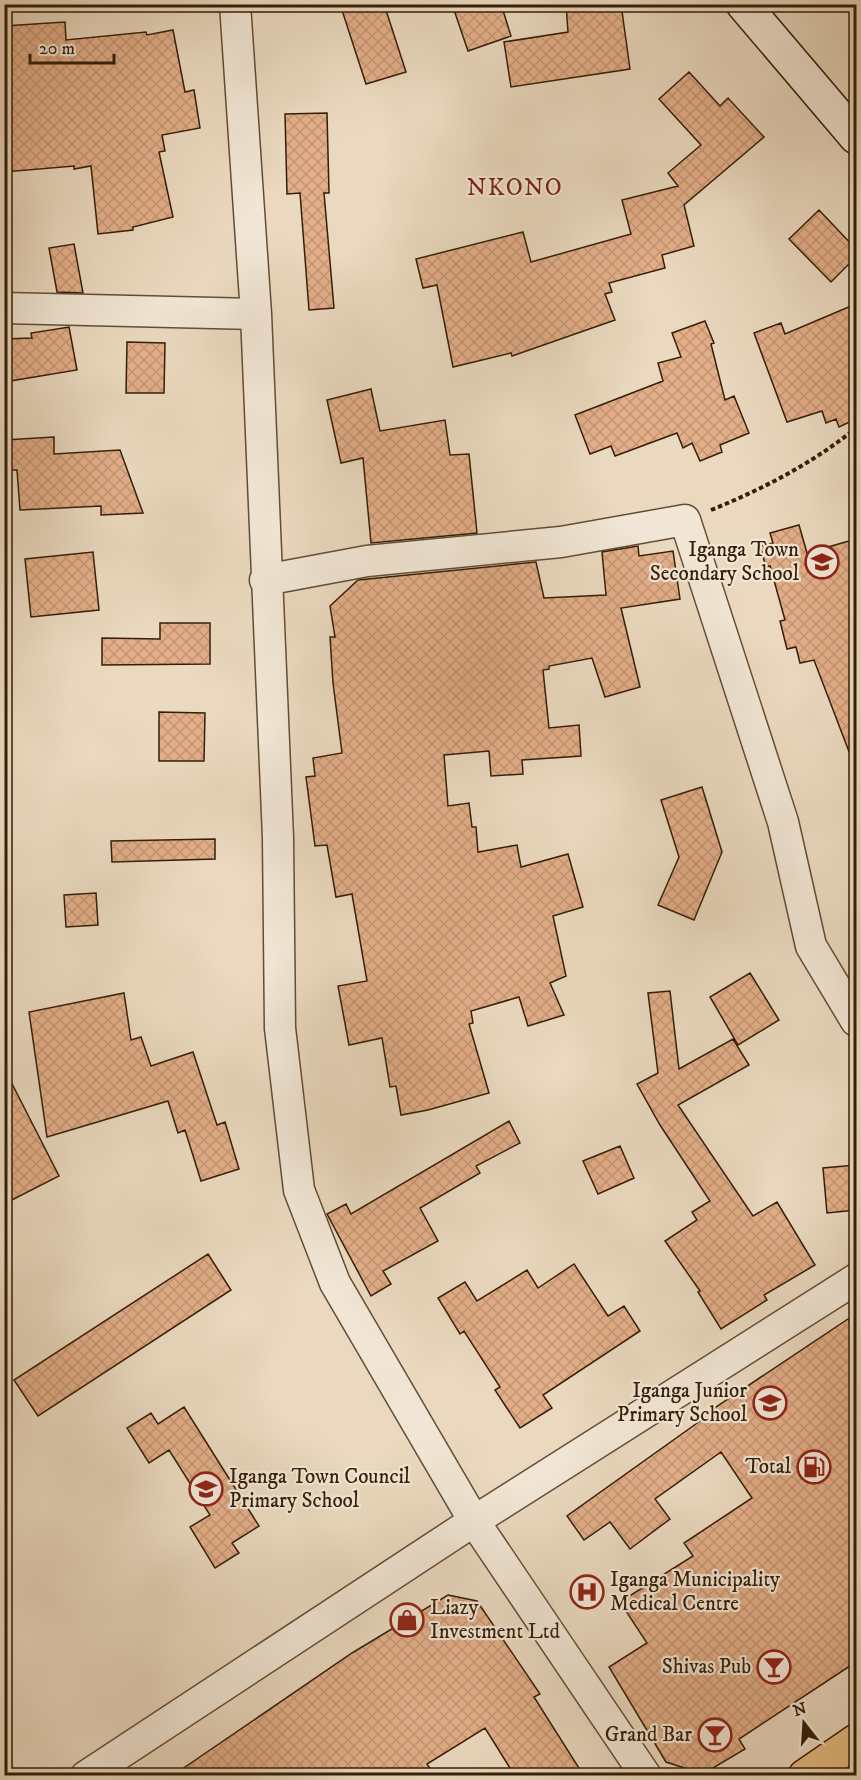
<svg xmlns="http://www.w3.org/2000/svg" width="861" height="1780" viewBox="0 0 861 1780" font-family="'IM FELL DW Pica',serif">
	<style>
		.building { fill: url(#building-cross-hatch); stroke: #341e07; stroke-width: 1.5 }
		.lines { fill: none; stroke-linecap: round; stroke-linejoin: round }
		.street-casing { stroke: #624d35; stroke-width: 33 }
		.secondary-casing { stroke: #341e07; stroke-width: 36 }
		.primary-casing { stroke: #341e07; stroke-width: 36 }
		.path { stroke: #341e07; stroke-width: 4; stroke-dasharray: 4.5 3; stroke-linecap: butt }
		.street { stroke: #f1e6d5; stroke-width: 30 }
		.secondary { stroke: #f1e6d5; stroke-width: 33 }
		.primary { stroke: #e5bc80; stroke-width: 33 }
		.labels { text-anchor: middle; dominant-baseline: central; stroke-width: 4.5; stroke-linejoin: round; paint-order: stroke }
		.poi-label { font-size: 21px; fill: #341e07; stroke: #f1e6d5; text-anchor: end }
		.quarter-label { font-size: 24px; letter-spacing: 1.5px; fill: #7a1f14; stroke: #f1e6d5 }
	</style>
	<defs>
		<pattern id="building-cross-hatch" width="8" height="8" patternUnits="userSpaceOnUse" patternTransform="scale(1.5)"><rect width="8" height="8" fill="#e3ae88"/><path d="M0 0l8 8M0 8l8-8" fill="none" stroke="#c39574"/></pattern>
	</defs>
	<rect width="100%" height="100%" fill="#ead9bf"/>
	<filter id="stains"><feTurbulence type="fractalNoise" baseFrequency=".00333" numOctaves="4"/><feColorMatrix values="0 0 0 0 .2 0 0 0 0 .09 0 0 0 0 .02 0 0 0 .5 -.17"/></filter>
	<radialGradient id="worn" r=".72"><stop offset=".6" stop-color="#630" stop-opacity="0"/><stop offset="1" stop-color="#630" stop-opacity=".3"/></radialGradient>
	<path class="building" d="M340,4H384L406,72L366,84Z
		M452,4H501L511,36L468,51Z
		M566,4H621L630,69L511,87L504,42L568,32Z
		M65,22L66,40L146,32L147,35L173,30L185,92L194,90L200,128L162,135L165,151L159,152L173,217L133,227V230L98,234L91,166L74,169V166L4,172V26Z
		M689,72L720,106L728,98L764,137L684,205L694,246L662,255L665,268L609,283L612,292L605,294L615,320L512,356L511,353L453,367L437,285L423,288L416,259L523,232L531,262L631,234L622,200L678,186L668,173L701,145L659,99Z
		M327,113L329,193H324L334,308L309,310L300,193L287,194L285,114Z
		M819,210L856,249V257L831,282L789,239Z
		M74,244L83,293L57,292L49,248Z
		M851,306L856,319V419L839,427L836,419L826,423L822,411L787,422L754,333L781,323L785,334Z
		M705,321L714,343L711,344L725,400L734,396L749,433L720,445L722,452L700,461L692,443L683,448L677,433L615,456L611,446L590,454L575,415L663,381L658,363L681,357L672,333Z
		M69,327L77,370L4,382V339L32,338L31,333Z
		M127,342L165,343L164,393H126Z
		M371,389L380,431L445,420L450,455L469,454L477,533L371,543L363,458L341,463L327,400Z
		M54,437V454L120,450L143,513L101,515V506L20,510L17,470H4V440Z
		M799,525L807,553L856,539V762H853L814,660L800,663L796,647L787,649L780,621L785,620L770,566L766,567L760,546L773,543L770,533Z
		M638,546L639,556L673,551L680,599L621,608L640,687L605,697L592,658L549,666V669L543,670L549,728L579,725L581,756L522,760L523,774L491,776L489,751L444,755L448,806L469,803L472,827H476L478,852L517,845L521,867L568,854L583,907L553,916L566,976L550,983L564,1015L528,1026L519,997L471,1011L473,1023L469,1024L489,1093L428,1110L401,1115L396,1086L390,1087L382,1038L349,1045L338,986L367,981L352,894L336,897L327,845L315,846L306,777L315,776L313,758L342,753L333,683L330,637H335L330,606L358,580L536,562L544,598L606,595L602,552Z
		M93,552L99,610L31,617L25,559Z
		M160,623H210V664L102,665V638L160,639Z
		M159,712L205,713L204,761H159Z
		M702,787L722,852L694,920L658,905L679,857L661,800Z
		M215,839V859L112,862L111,841Z
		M96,893L98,925L66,927L64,895Z
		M750,973L779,1020L738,1045L710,997Z
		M670,991L679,1069L733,1039L749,1065L678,1105L753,1216L777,1202L815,1265L764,1295L767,1300L721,1329L698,1292L700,1291L665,1241L697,1220L692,1212L710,1201L660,1125L637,1084L658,1073L648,993Z
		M124,993L131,1040L141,1037L151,1066L193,1052L217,1125L225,1122L239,1169L201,1181L185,1130L178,1133L168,1101L47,1137L29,1012Z
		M4,1068L59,1176L4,1204Z
		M509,1121L520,1143L476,1166L480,1173L420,1208L438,1241L383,1271L391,1284L371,1296L327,1214L346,1204L351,1214Z
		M620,1146L634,1178L598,1194L583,1161Z
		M856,1165V1210L827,1213L823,1168Z
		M208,1254L231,1290L38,1416L14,1380Z
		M574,1264L608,1316L624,1306L640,1331L543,1395L552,1408L520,1428L495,1390L500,1387L464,1331L460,1334L438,1298L465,1282L477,1301L527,1270L538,1288Z
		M848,1319L856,1332V1662L739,1739L745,1749L703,1774L666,1762L609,1667L647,1643L620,1602L693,1556L684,1543L752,1498L721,1452L655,1499L670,1519L630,1549L610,1522L584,1540L567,1516L700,1421L698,1419Z
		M184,1407L259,1526L232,1543L239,1553L215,1568L190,1527L210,1515L169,1450L149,1463L127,1428L151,1413L158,1424Z
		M448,1595L477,1601L540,1694L534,1697L584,1776H515L485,1728L427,1764L435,1776H172L352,1653Z"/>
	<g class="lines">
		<defs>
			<path id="street" d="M235,4L256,314L278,838L280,1028L299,1190L335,1283L474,1521L646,1776
				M4,308L256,314
				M265,580L367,561L561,542L685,520L783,822L811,946L856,1021
				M86,1776L474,1521L856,1279"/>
			<path id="secondary" d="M743,4L856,137"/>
			<path id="primary" d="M805,1776L856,1741"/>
		</defs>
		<use href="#street" class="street-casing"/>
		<use href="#secondary" class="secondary-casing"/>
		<use href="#primary" class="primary-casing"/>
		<path class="path" d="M711,510C763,489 813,463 856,428"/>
		<use href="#street" class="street"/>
		<use href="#secondary" class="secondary"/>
		<use href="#primary" class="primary"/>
	</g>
	<defs>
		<symbol id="school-ring" viewBox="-11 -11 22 22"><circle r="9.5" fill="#f1e6d5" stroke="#8f2418" stroke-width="1.5"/><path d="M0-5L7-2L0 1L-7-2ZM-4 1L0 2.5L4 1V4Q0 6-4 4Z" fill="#8f2418"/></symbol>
		<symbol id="fuel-ring" viewBox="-11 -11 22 22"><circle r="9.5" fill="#f1e6d5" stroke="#8f2418" stroke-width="1.5"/><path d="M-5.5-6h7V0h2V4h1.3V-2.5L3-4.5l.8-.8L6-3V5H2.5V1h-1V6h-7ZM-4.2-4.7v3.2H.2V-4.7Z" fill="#8f2418"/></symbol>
		<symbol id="hospital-ring" viewBox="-11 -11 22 22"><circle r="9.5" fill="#f1e6d5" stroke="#8f2418" stroke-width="1.5"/><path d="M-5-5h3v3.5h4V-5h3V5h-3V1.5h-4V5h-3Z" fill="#8f2418"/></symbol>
		<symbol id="shop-ring" viewBox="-11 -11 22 22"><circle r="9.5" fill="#f1e6d5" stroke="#8f2418" stroke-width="1.5"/><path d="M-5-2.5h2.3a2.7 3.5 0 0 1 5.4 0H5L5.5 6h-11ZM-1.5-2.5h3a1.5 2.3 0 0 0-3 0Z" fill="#8f2418"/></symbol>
		<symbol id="bar-ring" viewBox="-11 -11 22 22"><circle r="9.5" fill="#f1e6d5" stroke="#8f2418" stroke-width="1.5"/><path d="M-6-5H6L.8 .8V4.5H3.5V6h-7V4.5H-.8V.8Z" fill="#8f2418"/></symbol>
	</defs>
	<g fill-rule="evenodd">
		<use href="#school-ring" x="803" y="543" width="38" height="38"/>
		<use href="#school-ring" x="751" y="1384" width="38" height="38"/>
		<use href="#fuel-ring" x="795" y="1448" width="38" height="38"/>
		<use href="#school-ring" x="187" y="1470" width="38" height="38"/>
		<use href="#hospital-ring" x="568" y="1573" width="38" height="38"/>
		<use href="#shop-ring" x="388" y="1601" width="38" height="38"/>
		<use href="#bar-ring" x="755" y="1648" width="38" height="38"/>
		<use href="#bar-ring" x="696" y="1716" width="38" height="38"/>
	</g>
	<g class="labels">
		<g class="poi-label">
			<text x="799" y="550">Iganga Town<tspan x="799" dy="24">Secondary School</tspan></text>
			<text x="747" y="1391">Iganga Junior<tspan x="747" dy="24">Primary School</tspan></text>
			<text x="791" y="1467">Total</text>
			<text x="229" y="1477" text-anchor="start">Iganga Town Council<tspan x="229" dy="24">Primary School</tspan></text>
			<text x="610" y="1580" text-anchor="start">Iganga Municipality<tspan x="610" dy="24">Medical Centre</tspan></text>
			<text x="430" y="1608" text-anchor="start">Liazy<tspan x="430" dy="24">Investment Ltd</tspan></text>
			<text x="751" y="1667">Shivas Pub</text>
			<text x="692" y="1735">Grand Bar</text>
		</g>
		<g class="quarter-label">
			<text x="515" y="188">NKONO</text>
		</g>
	</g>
	<rect width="861" height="1780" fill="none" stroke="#ead9bf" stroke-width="24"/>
	<rect x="6" y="6" width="849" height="1768" fill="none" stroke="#341e07" stroke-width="3"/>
	<rect x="12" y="12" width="837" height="1756" fill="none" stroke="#341e07" stroke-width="1.5"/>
	<g transform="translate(804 1723) rotate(343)" stroke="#f1e6d5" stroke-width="4.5" paint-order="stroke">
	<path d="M0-4.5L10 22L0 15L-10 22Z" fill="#341e07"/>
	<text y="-9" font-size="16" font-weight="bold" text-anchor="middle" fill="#341e07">N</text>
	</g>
	<path d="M30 54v9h84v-9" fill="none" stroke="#341e07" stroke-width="3"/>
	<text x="39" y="54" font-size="18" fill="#341e07" stroke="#f1e6d5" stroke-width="4.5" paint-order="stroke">20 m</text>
	<rect width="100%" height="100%" filter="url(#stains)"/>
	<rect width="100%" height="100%" fill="url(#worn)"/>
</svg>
